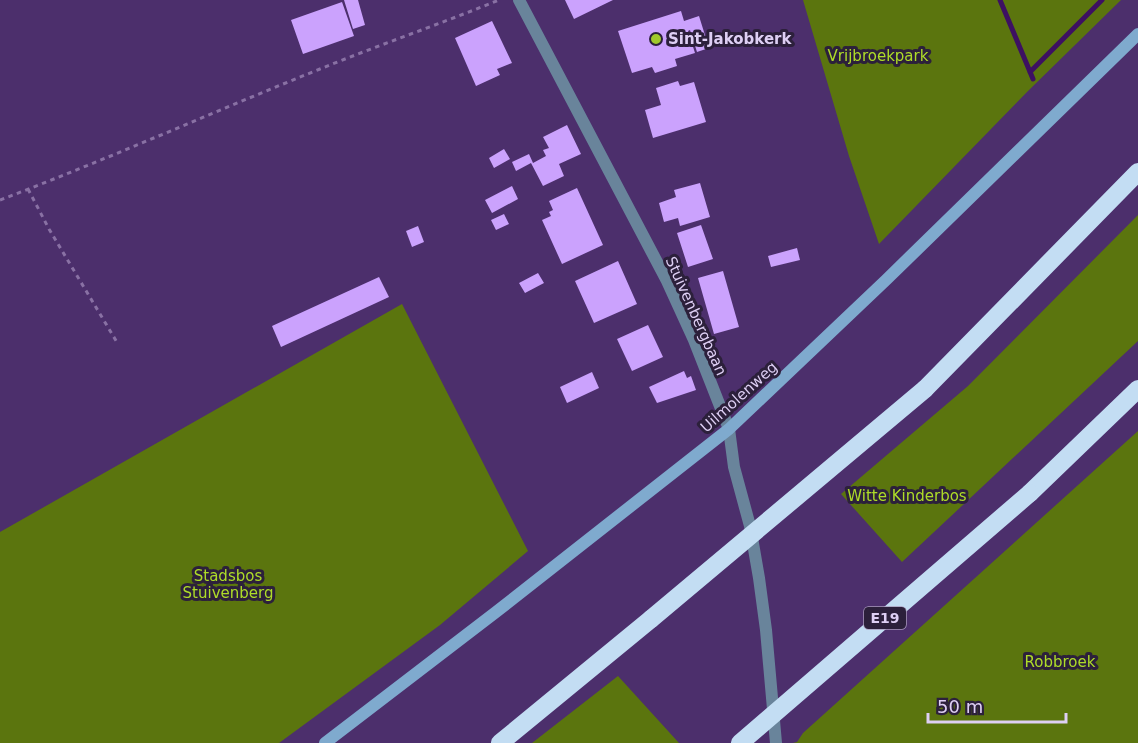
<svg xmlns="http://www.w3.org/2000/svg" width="1138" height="743" viewBox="0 0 1138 743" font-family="'DejaVu Sans',sans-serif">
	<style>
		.green { fill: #5b750e }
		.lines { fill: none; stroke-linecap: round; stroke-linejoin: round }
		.stream { stroke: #3d1062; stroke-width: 5 }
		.building { fill: #cba2fd }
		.path { stroke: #8971a4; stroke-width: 3; stroke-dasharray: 4.5 4.5; stroke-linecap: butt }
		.street { stroke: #69849b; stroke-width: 12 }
		.secondary { stroke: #7faace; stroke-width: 12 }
		.highway { stroke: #c3ddf3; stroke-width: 18 }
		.highway-bridge { stroke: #c3ddf3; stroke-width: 18 }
		.poi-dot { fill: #a0c92c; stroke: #2c203b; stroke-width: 2 }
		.labels { text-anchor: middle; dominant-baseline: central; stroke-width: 6; stroke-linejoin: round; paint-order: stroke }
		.shield { fill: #2c203b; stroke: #a99abc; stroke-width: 1.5 }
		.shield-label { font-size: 14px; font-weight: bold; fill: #decff4 }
		.poi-label { font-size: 15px; font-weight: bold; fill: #decff4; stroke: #2c203b; text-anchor: start }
		.park-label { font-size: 15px; fill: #aedc28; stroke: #2c203b }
		.street-label { font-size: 15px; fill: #decff4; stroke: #2c203b }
	</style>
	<rect width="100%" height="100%" fill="#4c2f6c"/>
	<path class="green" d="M803,0H1121L1028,91L879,244L849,156Z
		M1138,215V341L902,562L841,494L968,386Z
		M402,304L528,551L440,625L279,743H0V532Z
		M1138,431V743H793L797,742L803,733Z
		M618,676L679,743H532Z"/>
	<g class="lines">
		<path class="stream" d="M1000,0L1033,79
			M1030,72L1102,0"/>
	</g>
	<path class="building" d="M344,0H358L365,25L353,29Z
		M565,0H613L574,19Z
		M342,2L354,36L303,54L291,20Z
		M681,11L684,21L699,16L709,48L697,52L690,30L688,31L695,53L675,59L677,66L655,73L652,67L632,73L618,31Z
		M492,21L512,63L497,69L500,75L476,86L455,38Z
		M678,81L680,86L694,82L706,122L653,138L645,110L661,105L656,88Z
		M567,125L581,154L559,164L564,176L543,186L531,163L516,171L512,162L529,154L533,163L546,156L543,150L549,148L543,137Z
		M504,149L510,159L494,168L489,158Z
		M700,183L710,217L680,226L678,218L664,222L659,203L676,197L674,190Z
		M512,186L518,199L492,213L485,200Z
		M577,188L603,245L562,264L542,220L551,216L549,212L553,210L549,201Z
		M504,214L509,224L496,230L491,220Z
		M701,225L713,259L688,267L677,233Z
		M418,226L424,242L412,247L406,231Z
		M797,248L800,260L771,267L768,256Z
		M618,261L637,304L594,323L575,281Z
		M723,271L739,327L714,334L698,278Z
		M538,273L544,283L525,293L519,283Z
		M379,277L389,297L281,347L272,326Z
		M648,325L663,357L632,371L617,339Z
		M684,371L687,378L691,376L696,390L657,403L649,387Z
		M592,372L599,388L567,403L560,387Z"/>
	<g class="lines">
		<path class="path" d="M28,189L49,229L118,344
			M0,200C108,159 213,112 320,69C379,45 440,24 499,0"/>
		<path class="street" d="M519,0L667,281L694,340L729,429L734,467L750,526L759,578L766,630L776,743"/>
		<path class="secondary" d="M325,743L496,612L729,429L886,280L1138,34"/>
		<path class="highway" d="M925,389L1138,172
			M1030,493L1138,389
			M500,743L651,619"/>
		<path class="highway-bridge" d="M651,619L925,389
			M740,743L1030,493"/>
	</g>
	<circle class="poi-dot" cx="656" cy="39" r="6"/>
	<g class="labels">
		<rect class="shield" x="864" y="607" width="42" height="22" rx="4.5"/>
		<g class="shield-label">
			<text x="885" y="618">E19</text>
		</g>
		<g class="poi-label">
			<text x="668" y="39">Sint-Jakobkerk</text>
		</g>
		<g class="park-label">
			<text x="878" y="56">Vrijbroekpark</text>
			<text x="907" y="496">Witte Kinderbos</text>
			<text x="228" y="576">Stadsbos<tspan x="228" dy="17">Stuivenberg</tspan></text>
			<text x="1060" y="662">Robbroek</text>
		</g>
		<g class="street-label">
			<text transform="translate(696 316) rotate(66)">Stuivenbergbaan</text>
			<text transform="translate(739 397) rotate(-42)">Uilmolenweg</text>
		</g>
	</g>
	<path d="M928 713v9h138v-9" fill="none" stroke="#decff4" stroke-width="3"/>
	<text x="937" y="713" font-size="18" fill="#decff4" stroke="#2c203b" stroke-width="4.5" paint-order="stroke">50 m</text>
</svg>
